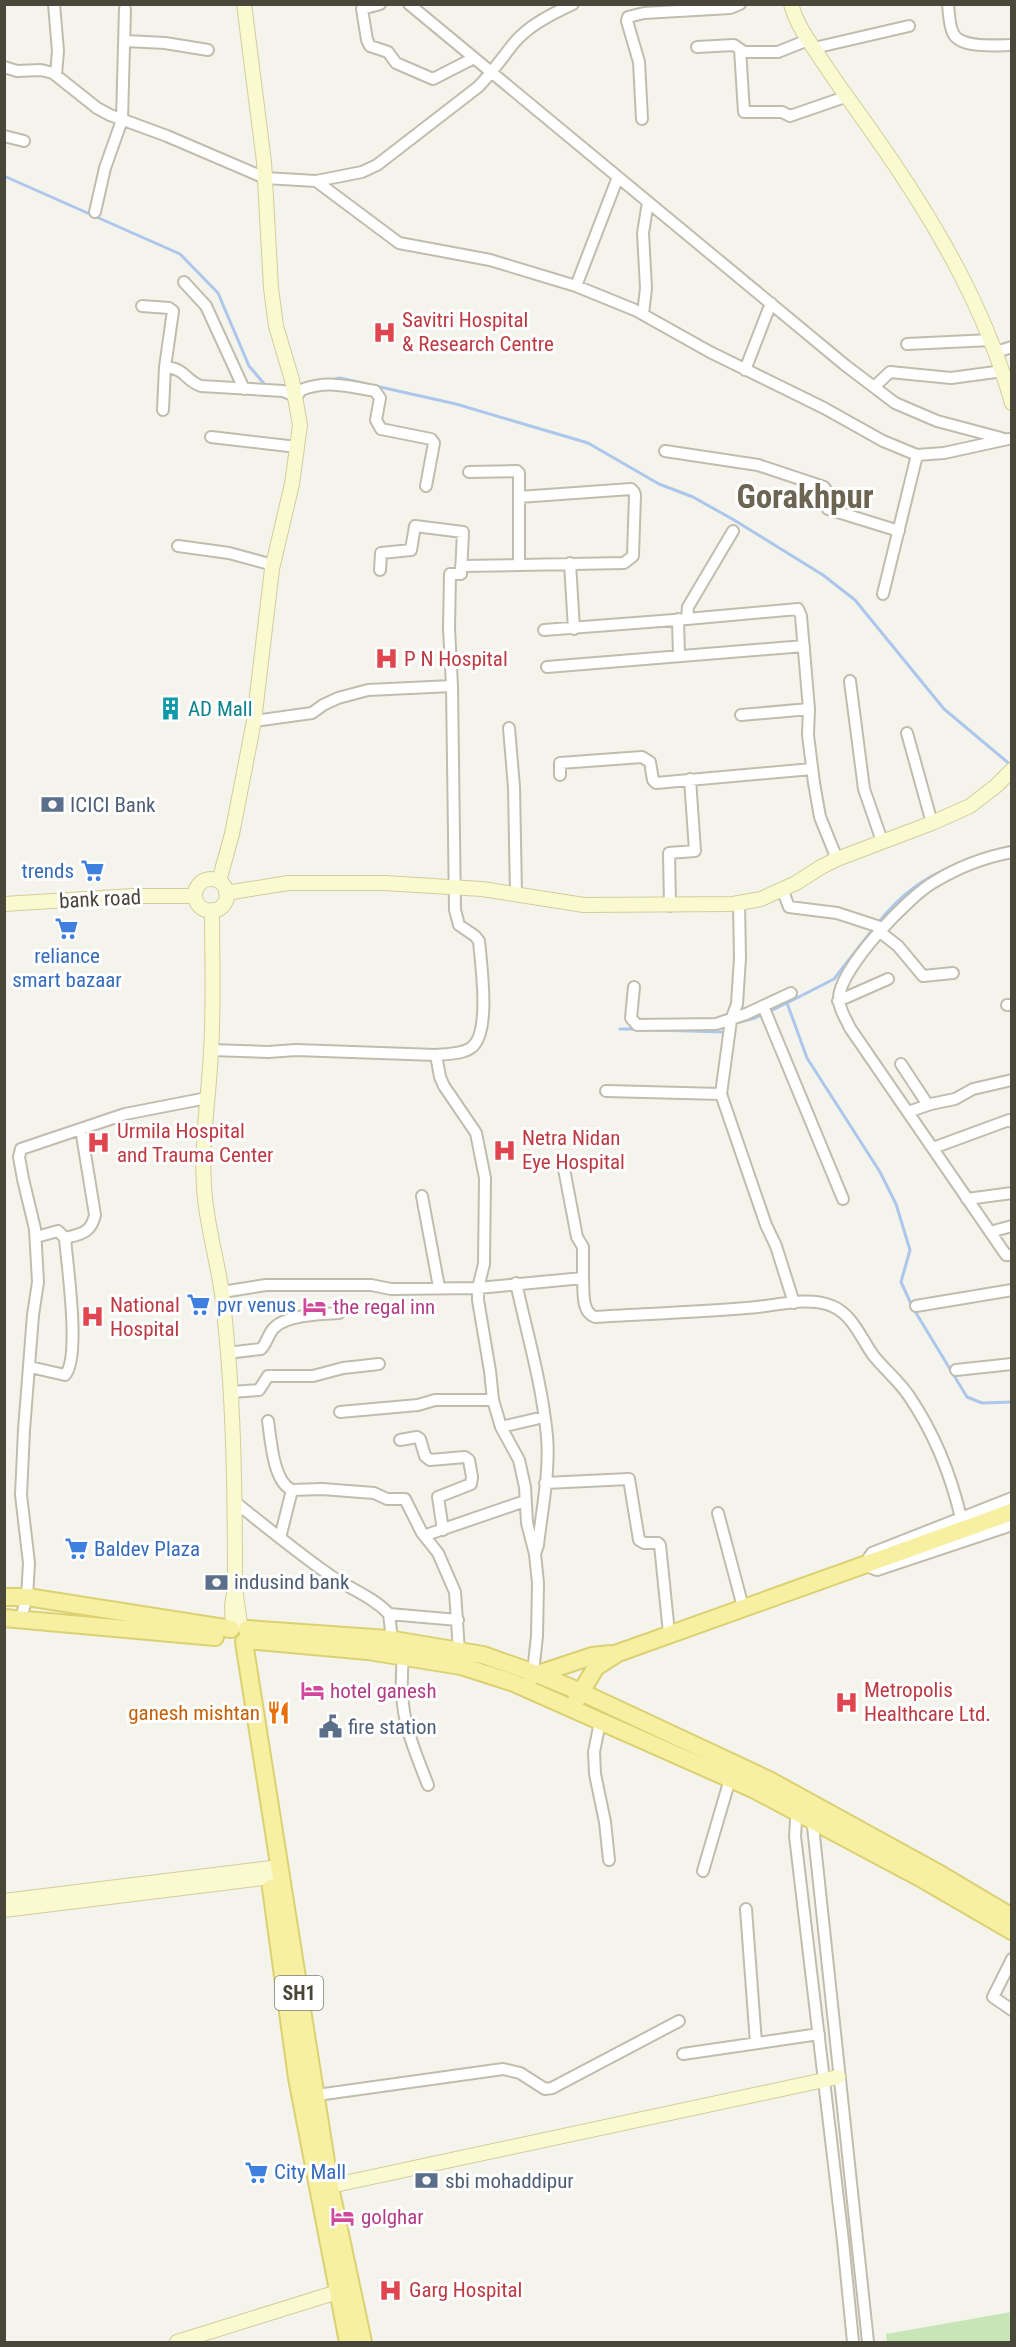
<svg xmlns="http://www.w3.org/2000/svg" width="1016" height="2347" viewBox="0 0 1016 2347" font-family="'Roboto Condensed',sans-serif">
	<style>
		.pitch { fill: #c8e5b8 }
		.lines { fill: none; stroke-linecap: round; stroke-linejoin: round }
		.stream { stroke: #adc6ec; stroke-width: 3 }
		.street-casing { stroke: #c0bdae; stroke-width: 14 }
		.secondary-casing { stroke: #d1cd9e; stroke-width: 16 }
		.primary-casing { stroke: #dcd172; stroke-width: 20 }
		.street { stroke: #fff; stroke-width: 10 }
		.secondary { stroke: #fbf9cf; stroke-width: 14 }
		.primary { stroke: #f7f0a2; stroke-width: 16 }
		.labels { text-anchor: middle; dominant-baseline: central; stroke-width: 6; stroke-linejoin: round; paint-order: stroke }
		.shield { fill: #fff; stroke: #807e75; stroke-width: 1.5 }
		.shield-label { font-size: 20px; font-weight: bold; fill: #49463a }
		.health-label { font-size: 21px; fill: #be3a42; stroke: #fff; text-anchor: start }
		.culture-label { font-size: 21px; fill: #0d838f; stroke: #fff; text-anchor: start }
		.service-label { font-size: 21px; fill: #4e5e75; stroke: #fff; text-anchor: start }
		.shop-label { font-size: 21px; fill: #366cbe; stroke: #fff; text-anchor: start }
		.street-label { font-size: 21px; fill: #49463a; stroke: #fff }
		.hotel-label { font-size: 21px; fill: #b23c85; stroke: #fff; text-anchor: start }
		.food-label { font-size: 21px; fill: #c56008; stroke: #fff; text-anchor: end }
		.town-label { font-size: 33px; font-weight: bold; fill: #6b6552; stroke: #fff }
	</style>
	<rect width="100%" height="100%" fill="#f5f4ec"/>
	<path class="pitch" d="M1011,2312V2342H887L886,2334Z"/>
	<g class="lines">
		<path class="stream" d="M4,176L180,254L218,293L249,366L267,387
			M331,380L340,378L456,404L588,443L659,484L693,497L734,520L823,575L855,600L944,709L1012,766
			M1000,849L1012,846
			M878,923C898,898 922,878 952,867
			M873,929L834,979L787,1003L807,1058L880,1172L896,1204L910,1250L901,1282L913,1308L967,1397L982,1403L1012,1402
			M736,1023L755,1018L787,1003
			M620,1029H636
			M655,1030L722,1032"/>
		<defs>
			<path id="street" d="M54,4L58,51L56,75
				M380,4L362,9L367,40L370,46L388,52L396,63L433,79L474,58
				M409,4L845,365L895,403L937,421L1001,438
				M948,4C949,13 949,25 953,33C960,49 997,45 1012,45
				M126,41L165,43L208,50
				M697,47L734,45L744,52H778L808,40
				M814,48L909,26
				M740,49L744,112H782L790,116L845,97
				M4,67L17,71L41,70L53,73L97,108L110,115L167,136L265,178L316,181L362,172L377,165L478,87C492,73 502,58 514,43C529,25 552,14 573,4
				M642,119L639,62L627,21L628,17L644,13L730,8L740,4
				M4,136L24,141
				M316,181L399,243L490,260L576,286L635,310L710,352L824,408L883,441L917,455L944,453L1008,439
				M95,212L105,168L122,120L125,9
				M184,282L206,306L244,389
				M576,286L618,177
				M142,306L169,308L173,311L165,367L163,410
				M643,314L646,288L643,233L648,202
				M907,344L991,340
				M996,352L1012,347
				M165,367C187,369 184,380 201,386L283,391L295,396
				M745,370L771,303
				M874,387L890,372L951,378L1003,371
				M295,399L301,390C327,380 348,386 375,391L380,398L376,420L381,429L431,439L434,443L426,486
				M211,437L297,447
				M665,451L758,465L824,487L828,493V509L899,531
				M178,546L229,553L273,565
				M570,563L574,629
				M519,565L624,563L633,556L635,495L634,492L631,489L519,497
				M461,566L519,565V473L517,471L469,472
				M883,594L917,455
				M678,619L679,656
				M687,619L798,609L801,616L809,709L808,735L814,783L820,817L837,859
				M544,630L687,619L688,607L733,531
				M547,667L804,646
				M850,681L864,789L882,841
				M452,686L455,910L459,925L475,936L479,941C481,964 491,1032 472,1047C464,1054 447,1054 436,1055L440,1077L444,1086L476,1133L485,1178L484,1264L478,1288V1300L490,1371L493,1400L501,1427L519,1460L525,1487L527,1523L535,1554L538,1583L537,1636L533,1672
				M741,715L809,709
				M254,721L312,713L323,705L338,698L368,690L452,686L449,628L450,574H461L463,532L415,526L411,550L381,553L380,570
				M509,728L514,787L516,894
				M907,733L932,823
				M560,775V763L642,757L650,762L653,780L656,783L812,769
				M1012,852C985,857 957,868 934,882C908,897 840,968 839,998C838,1007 846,1019 850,1028L1006,1255H1012
				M782,889L789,907L837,913L883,928
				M670,906L669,853L695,851L690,779
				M880,932L898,946L923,976L953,973
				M634,987L631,1018L637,1025L716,1024L746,1014L791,993
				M838,1001L888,979
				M1007,1005H1012
				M763,1006L843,1199
				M211,1050L268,1052L296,1050L436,1055
				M901,1064L928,1105
				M606,1091L721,1094L766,1225L776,1246L794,1303
				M721,1094L731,1020L737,1004L740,958L739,903
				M908,1112L931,1104L955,1099L973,1089L1012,1080
				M933,1148L1009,1120L1012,1122
				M564,1169L577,1237L583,1247V1278
				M422,1196L439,1287
				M967,1199L1012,1193
				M990,1232L1012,1226
				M65,1238C81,1234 91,1233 95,1215L81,1129
				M516,1283C527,1333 542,1384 547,1436C550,1472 542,1509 538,1545L535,1554
				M222,1292L266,1285H371L391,1289L478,1288L583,1278C584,1291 581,1312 595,1317C646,1314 696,1312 746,1308C773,1307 807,1295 832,1306C852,1314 861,1338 873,1355C884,1369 899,1381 909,1396C934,1433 951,1475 961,1518
				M916,1306L1012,1290
				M227,1353L261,1349C267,1343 268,1334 274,1328C286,1315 321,1314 339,1313
				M30,1367L65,1375C81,1358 67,1264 65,1238L58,1231L36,1237
				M956,1370L1012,1364
				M230,1392L259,1390L268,1376H313L343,1368L379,1364
				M340,1412L418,1405L435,1400H493
				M268,1421C271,1440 273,1482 292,1490
				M501,1427L544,1417
				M400,1440L417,1437L420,1439L425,1456L430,1460L465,1457L469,1460L472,1477L471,1484L438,1497L443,1530
				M545,1483L629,1479L639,1540L644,1543H658L660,1545L669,1633
				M1012,1498L872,1553L864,1565L877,1570L1012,1525
				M235,1502C266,1527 298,1553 331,1576C351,1589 373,1597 389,1614L392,1639
				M718,1513L743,1607
				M426,1535L525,1501
				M280,1538L292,1490L322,1489L374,1493L387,1499H405L422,1533L438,1553L455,1592L459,1651
				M389,1614L458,1620
				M21,1618L27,1597L29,1563L21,1495L24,1430L33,1315L38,1282L35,1229L23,1179L19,1157L21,1149L125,1114L207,1098
				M403,1657C398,1712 408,1735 428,1785
				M600,1722L594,1752L595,1774L605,1822L609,1860
				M797,1806L795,1836L843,2241L853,2342
				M812,1817L868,2342
				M703,1871L730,1779
				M746,1909L756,2043
				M1012,1959L993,1997L1012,2010
				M683,2054L819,2034
				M310,2096L503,2069L520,2073L545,2089L552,2088L679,2021"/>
			<path id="secondary" d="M791,4C796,23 806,37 817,53C836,83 857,110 877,139C934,220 985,307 1012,403
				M195 895a16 16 0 1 1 32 0a16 16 0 1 1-32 0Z
				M219,881L232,834L254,721L272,569L292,484L300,425L292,380L276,326L271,288L264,162L244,4
				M226,893L288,883H384L482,889L584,905L733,904L761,899L796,883L821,867L837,859L932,823L970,806L996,786L1012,770
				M4,904L133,896H195
				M212,910C212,957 214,1004 211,1051C209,1096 201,1141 204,1187C206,1223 217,1258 222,1294C234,1391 235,1490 235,1588
				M233,1627L232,1605L235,1588L240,1624
				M4,1901L279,1867
				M4,1910L280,1876
				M321,2188L838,2077
				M177,2342L347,2289"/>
			<path id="primary" d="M4,1597H27L231,1629
				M4,1618L215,1637
				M247,1629L388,1639L483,1655L537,1674L581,1692L769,1780L940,1874L1012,1917
				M246,1640L368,1651L461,1666L514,1683L753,1789L924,1880L1012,1931
				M244,1642L330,2187L363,2342
				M532,1676L592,1656L611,1654
				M575,1702L596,1667L618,1653L1012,1512
				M271,1888L297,2078L348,2342"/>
		</defs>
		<use href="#street" class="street-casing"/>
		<use href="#secondary" class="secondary-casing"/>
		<use href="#primary" class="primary-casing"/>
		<use href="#street" class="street"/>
		<use href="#secondary" class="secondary"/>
		<use href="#primary" class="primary"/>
	</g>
	<defs>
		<symbol id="hospital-bare" viewBox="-9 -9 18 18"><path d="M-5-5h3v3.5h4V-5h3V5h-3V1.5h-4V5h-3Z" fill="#e0444e" stroke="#fff" stroke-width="2.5" paint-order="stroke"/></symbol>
		<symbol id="building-bare" viewBox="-9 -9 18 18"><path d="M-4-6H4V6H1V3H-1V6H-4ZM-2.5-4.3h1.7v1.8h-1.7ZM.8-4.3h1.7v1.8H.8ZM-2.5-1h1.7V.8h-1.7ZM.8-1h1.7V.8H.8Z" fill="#0f9aa8" stroke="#fff" stroke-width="2.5" paint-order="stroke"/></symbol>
		<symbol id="bank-bare" viewBox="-9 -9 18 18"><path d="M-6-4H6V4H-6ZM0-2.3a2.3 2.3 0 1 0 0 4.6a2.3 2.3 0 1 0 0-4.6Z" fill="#5c6f8a" stroke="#fff" stroke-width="2.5" paint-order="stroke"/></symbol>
		<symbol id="supermarket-bare" viewBox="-9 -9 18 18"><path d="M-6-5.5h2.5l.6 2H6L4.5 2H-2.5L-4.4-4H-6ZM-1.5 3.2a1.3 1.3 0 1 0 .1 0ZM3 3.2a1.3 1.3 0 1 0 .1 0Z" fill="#3f7fe0" stroke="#fff" stroke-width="2.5" paint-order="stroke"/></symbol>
		<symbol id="hotel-bare" viewBox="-9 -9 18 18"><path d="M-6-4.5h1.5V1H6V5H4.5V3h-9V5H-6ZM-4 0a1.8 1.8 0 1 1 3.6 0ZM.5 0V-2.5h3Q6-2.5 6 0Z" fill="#d1479c" stroke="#fff" stroke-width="2.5" paint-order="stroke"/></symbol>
		<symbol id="restaurant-bare" viewBox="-9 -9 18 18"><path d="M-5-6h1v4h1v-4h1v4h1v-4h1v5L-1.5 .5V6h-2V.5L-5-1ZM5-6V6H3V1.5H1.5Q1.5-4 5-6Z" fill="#e8710a" stroke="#fff" stroke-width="2.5" paint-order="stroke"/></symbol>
		<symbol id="civic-bare" viewBox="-9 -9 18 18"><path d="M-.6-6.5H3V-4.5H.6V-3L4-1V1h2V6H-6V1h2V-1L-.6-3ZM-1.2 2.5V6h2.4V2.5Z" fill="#5c6f8a" stroke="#fff" stroke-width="2.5" paint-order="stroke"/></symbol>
	</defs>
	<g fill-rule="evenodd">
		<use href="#hospital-bare" x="368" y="316" width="33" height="33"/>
		<use href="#hospital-bare" x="370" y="642" width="33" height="33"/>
		<use href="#building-bare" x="154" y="692" width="33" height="33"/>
		<use href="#bank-bare" x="36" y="788" width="33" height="33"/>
		<use href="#supermarket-bare" x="76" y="854" width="33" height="33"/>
		<use href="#supermarket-bare" x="50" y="912" width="33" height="33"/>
		<use href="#hospital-bare" x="82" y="1126" width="33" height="33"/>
		<use href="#hospital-bare" x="488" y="1134" width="33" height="33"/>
		<use href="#supermarket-bare" x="182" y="1288" width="33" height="33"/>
		<use href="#hotel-bare" x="298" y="1290" width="33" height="33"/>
		<use href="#hospital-bare" x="76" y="1300" width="33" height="33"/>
		<use href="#supermarket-bare" x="60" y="1532" width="33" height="33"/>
		<use href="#bank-bare" x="200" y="1566" width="33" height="33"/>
		<use href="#hotel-bare" x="296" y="1674" width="33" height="33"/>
		<use href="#hospital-bare" x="830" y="1686" width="33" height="33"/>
		<use href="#restaurant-bare" x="262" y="1696" width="33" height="33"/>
		<use href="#civic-bare" x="314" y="1710" width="33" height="33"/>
		<use href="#supermarket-bare" x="240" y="2156" width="33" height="33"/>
		<use href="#bank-bare" x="410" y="2164" width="33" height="33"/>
		<use href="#hotel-bare" x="326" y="2200" width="33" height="33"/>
		<use href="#hospital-bare" x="374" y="2274" width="33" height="33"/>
	</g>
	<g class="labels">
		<rect class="shield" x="275" y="1976" width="48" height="34" rx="4.5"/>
		<g class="shield-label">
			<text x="299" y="1993">SH1</text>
		</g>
		<g class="health-label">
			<text x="402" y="320">Savitri Hospital<tspan x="402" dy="24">&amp; Research Centre</tspan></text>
			<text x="404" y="659">P N Hospital</text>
			<text x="117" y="1131">Urmila Hospital<tspan x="117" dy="24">and Trauma Center</tspan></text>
			<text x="522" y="1138">Netra Nidan<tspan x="522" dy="24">Eye Hospital</tspan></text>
			<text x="110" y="1305">National<tspan x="110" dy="24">Hospital</tspan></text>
			<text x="864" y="1690">Metropolis<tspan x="864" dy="24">Healthcare Ltd.</tspan></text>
			<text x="409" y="2290">Garg Hospital</text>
		</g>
		<g class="culture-label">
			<text x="188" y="709">AD Mall</text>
		</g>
		<g class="service-label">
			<text x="70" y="805">ICICI Bank</text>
			<text x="234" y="1582">indusind bank</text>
			<text x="348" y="1727">fire station</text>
			<text x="445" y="2181">sbi mohaddipur</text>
		</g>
		<g class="shop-label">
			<text x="74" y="871" text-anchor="end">trends</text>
			<text x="67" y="956" text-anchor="middle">reliance<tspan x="67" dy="24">smart bazaar</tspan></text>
			<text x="217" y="1305">pvr venus</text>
			<text x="94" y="1549">Baldev Plaza</text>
			<text x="274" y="2172">City Mall</text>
		</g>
		<g class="street-label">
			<text transform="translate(100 899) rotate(-3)">bank road</text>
		</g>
		<g class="hotel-label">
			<text x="333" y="1307">the regal inn</text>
			<text x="330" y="1691">hotel ganesh</text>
			<text x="361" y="2217">golghar</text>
		</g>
		<g class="food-label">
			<text x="260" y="1713">ganesh mishtan</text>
		</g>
		<g class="town-label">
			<text x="805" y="496">Gorakhpur</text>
		</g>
	</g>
	<rect width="1016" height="2347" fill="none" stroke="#49463a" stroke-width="12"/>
</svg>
